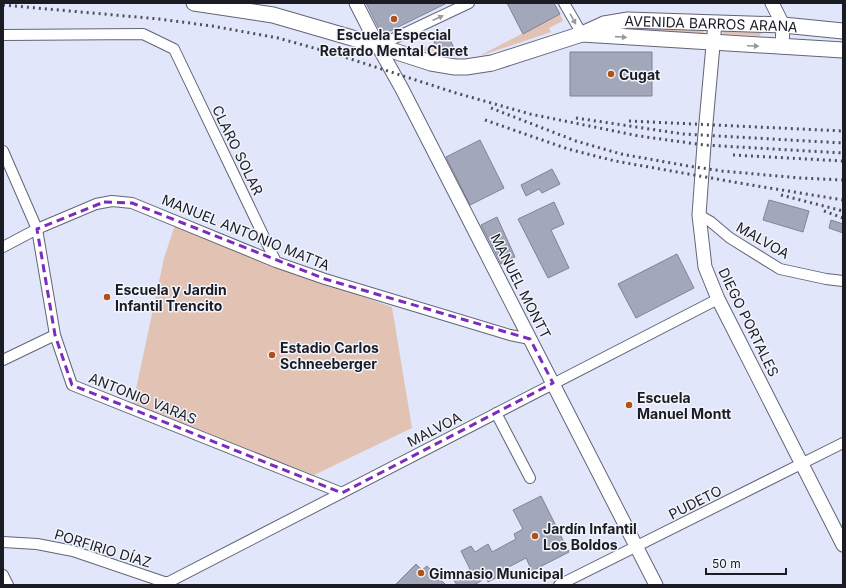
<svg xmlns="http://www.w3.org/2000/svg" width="846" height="588" viewBox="0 0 846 588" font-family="Inter,sans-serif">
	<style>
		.green { fill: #e1c2b3 }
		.building { fill: #a3a7ba; stroke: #7f8396 }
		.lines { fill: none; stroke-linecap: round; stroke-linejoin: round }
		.minor-casing { stroke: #626577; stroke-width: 12 }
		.tertiary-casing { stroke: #626577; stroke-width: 15 }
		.secondary-casing { stroke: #626577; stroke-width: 17 }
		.minor { stroke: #fff; stroke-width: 10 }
		.tertiary { stroke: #fff; stroke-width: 13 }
		.secondary { stroke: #fff; stroke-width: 15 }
		.rail { stroke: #4e505b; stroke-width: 3; stroke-dasharray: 2 4; stroke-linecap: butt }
		.oneway { fill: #98989c }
		.marked { fill: none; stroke: #7b2cbf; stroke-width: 3; stroke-dasharray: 8 5; stroke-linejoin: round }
		.poi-dot { fill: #b25016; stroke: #f2f4fc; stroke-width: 1.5 }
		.labels { text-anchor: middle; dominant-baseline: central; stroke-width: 3; stroke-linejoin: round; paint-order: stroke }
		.street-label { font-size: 14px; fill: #1a1b23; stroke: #f2f4fc }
		.poi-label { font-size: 14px; font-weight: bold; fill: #1a1b23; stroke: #f2f4fc; text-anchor: start }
	</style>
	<rect width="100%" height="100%" fill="#e1e6fb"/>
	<path class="green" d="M560,14L563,21L549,28L551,32L483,55H481Z
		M604,26H701L704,31L703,33L700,36L606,31Z
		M723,29L759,30L762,33L759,36L724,34L722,32Z
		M434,43L439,53L422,51L421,49Z
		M175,225L226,247L280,268L392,307L412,428L314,475L133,403L164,258Z"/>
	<path class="building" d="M366,3H447L382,35Z
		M507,3H554L560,14L523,34Z
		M448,35L457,55L439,54L434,42Z
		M570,52H652V96H570Z
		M480,140L504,188L470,205L446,157Z
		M552,169L560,184L542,193L539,189L526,196L521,185Z
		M769,200L809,211L803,232L763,220Z
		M554,202L564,224L551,230L569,268L548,278L518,219Z
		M497,217L515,257L501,264L481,225Z
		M831,220L843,224V233L829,228Z
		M677,254L694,288L636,318L618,284Z
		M541,496L569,552L532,571L526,558L503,570L505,573L488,582L486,578L474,585H457L453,579L470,569L461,551L471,546L475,552L488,544L492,552L516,539L514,534L523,529L513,510Z
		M416,564L422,570L427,566L446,585H395Z"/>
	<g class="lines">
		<defs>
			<path id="minor" d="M564,3L582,34
				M3,35L143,34L174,49L276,262
				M378,46L469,3
				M3,151L37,229L55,335L72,385L342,493
				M699,215L711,222L730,238L780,269L826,279L843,281
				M3,247L37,229L96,204L112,201L132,203L276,262L325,279L510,335L530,339
				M3,360L55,335
				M496,413L530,478
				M3,542L37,544L73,551L167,583L169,585
				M3,575L8,585
				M163,585L718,299
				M559,585L843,443"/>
			<path id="tertiary" d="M356,3L378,46L402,89L656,585
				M772,3L783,25L782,47
				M715,23L704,145L699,215L705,267L718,299L843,545"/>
			<g id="secondary">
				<path id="s1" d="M194,3L273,15L366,42L431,63L455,67H466L492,63L582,34L604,24L628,20L783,25L843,31"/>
				<path d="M582,34L843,50"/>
			</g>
		</defs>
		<use href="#minor" class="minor-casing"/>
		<use href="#tertiary" class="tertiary-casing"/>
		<use href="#secondary" class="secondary-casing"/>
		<use href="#minor" class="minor"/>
		<use href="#tertiary" class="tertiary"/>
		<use href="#secondary" class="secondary"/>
		<path class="rail" d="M3,5L159,19L212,26L278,38L332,53L456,93L530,114L639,136L704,145L843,153
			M491,108L576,141L621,154L688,166L722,171L800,178L843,180
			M576,118L683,134L843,143
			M485,120L568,149L615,161L745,184L843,200
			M629,121L843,131
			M733,155L843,161
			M781,195L843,211
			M824,211L843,218"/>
	</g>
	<defs><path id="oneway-solid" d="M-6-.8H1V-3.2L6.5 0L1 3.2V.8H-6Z"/></defs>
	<g class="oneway">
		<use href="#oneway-solid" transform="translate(438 18) rotate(-25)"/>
		<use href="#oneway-solid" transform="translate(573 19) rotate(61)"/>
		<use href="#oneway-solid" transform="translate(621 37) rotate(4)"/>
		<use href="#oneway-solid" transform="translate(753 46) rotate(3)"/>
	</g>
	<path class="marked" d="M104,202L132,203L325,279L530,339L553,383L342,493L72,385L55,335L37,229Z"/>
	<g class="poi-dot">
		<circle cx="394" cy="19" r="4"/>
		<circle cx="611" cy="74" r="4"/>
		<circle cx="107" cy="297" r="4"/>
		<circle cx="272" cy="355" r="4"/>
		<circle cx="629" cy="405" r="4"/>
		<circle cx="535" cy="536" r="4"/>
		<circle cx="421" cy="573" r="4"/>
	</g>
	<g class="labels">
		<g class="street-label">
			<text stroke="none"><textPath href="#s1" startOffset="533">AVENIDA BARROS ARANA</textPath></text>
			<text transform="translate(238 150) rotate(64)">CLARO SOLAR</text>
			<text transform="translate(246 232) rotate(22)">MANUEL ANTONIO MATTA</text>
			<text transform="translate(763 240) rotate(30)">MALVOA</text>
			<text transform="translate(521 286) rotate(63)">MANUEL MONTT</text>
			<text transform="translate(749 322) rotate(64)">DIEGO PORTALES</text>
			<text transform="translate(143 398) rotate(22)">ANTONIO VARAS</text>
			<text transform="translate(434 429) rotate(-27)">MALVOA</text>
			<text transform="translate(695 502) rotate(-27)">PUDETO</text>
			<text transform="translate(103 548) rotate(17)">PORFIRIO DÍAZ</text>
		</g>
		<g class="poi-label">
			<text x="394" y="34" text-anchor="middle">Escuela Especial<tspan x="394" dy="16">Retardo Mental Claret</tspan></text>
			<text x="619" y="74">Cugat</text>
			<text x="115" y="289">Escuela y Jardin<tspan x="115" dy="16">Infantil Trencito</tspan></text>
			<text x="280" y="347">Estadio Carlos<tspan x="280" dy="16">Schneeberger</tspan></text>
			<text x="637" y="397">Escuela<tspan x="637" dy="16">Manuel Montt</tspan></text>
			<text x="543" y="528">Jardín Infantil<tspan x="543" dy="16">Los Boldos</tspan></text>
			<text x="429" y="573">Gimnasio Municipal</text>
		</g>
	</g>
	<rect width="846" height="588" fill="none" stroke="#1a1b23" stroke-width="8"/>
	<path d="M706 568v6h80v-6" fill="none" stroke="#1a1b23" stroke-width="2"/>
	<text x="712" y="568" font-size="12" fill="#1a1b23" stroke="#f2f4fc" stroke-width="3" paint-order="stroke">50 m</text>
</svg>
